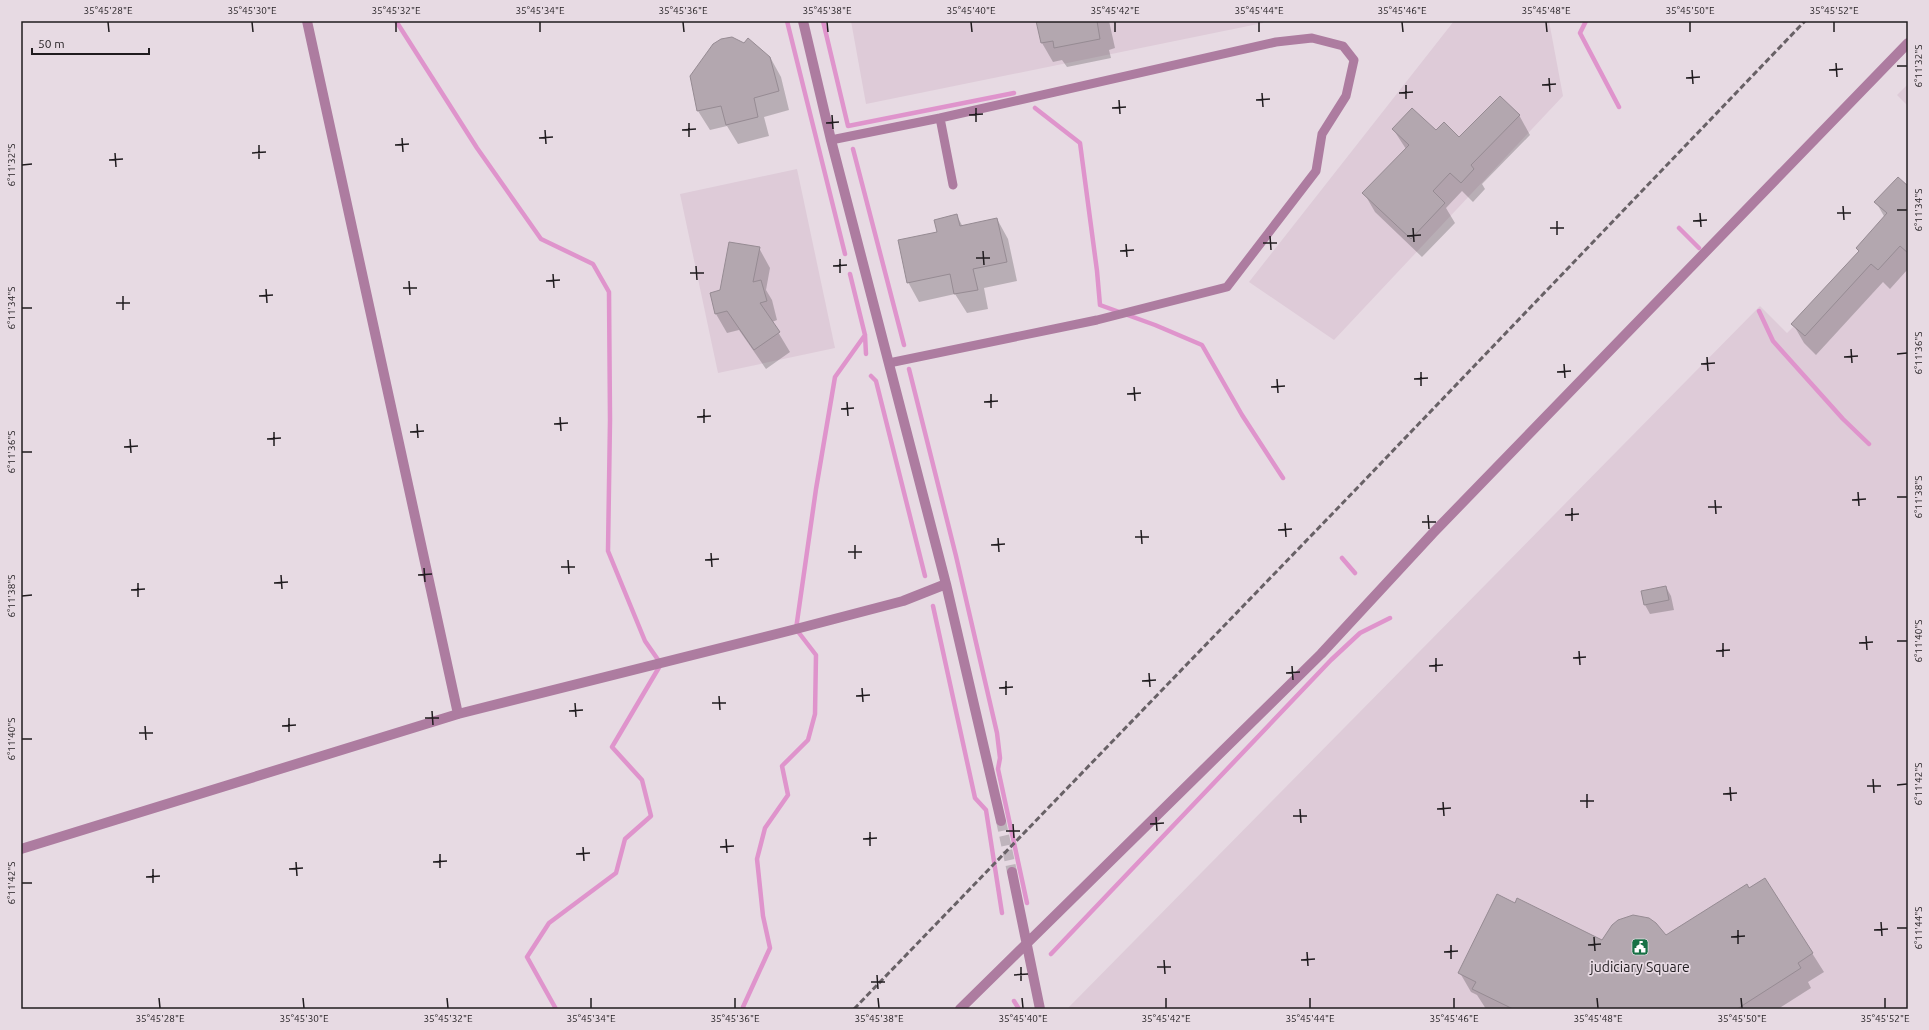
<svg xmlns="http://www.w3.org/2000/svg" width="1929" height="1030" viewBox="0 0 1929 1030" font-family="Ubuntu,sans-serif">
	<style>
		.built { fill: #decbd8 }
		.shadow { fill: #0003 }
		.lines { fill: none; stroke-linecap: round; stroke-linejoin: round }
		.stream { stroke: #df94cc; stroke-width: 4.5 }
		.building { fill: #b3a7af; stroke: #968b93 }
		.minor-tunnel { stroke: #bfb4bc; stroke-width: 10; stroke-dasharray: 10 5; stroke-linecap: butt }
		.service { stroke: #ad7ca0; stroke-width: 9 }
		.minor { stroke: #ad7ca0; stroke-width: 10 }
		.rail { stroke: #686166; stroke-width: 3; stroke-dasharray: 6 3; stroke-linecap: butt }
		.ticks { fill: none; stroke: #201c1f; stroke-width: 1.5 }
		.labels { text-anchor: middle; dominant-baseline: central; stroke-width: 3.5; stroke-linejoin: round; paint-order: stroke }
		.poi-label { font-size: 14px; fill: #201c1f; stroke: #e7dae3 }
		.neatline { fill: none; stroke: #201c1f; stroke-width: 1.5 }
		.ticks-label { font-size: 10px; text-anchor: middle; fill: #201c1f }
	</style>
	<rect width="100%" height="100%" fill="#e7dae3"/>
	<path class="built" d="M851,21H1263V23L866,104Z
		M1454,21H1549L1563,96L1334,340L1249,282Z
		M1908,84V106L1897,95Z
		M797,169L835,348L718,373L680,194Z
		M1898,177L1908,186V1009H1067L1760,306L1787,333L1794,326L1791,324L1859,251L1856,248L1887,213L1874,202Z"/>
	<path class="shadow" d="M1037,21H1109L1115,48L1109,50L1111,58L1067,67L1062,60L1053,62L1042,43Z
		M770,57L781,77L789,110L764,117L769,136L738,144L727,126L710,130L698,111Z
		M1519,115L1530,135L1482,184L1485,189L1473,202L1462,191L1446,208L1455,223L1422,257L1375,212L1364,193L1406,149L1393,129L1436,132L1459,139Z
		M1908,187V269L1890,289L1883,282L1816,355L1804,343L1793,324L1859,252L1857,248L1885,218L1876,202Z
		M957,216L963,227L997,219L1008,239L1017,281L984,288L988,309L967,313L955,294L919,302L908,282L938,233Z
		M759,248L770,268L766,290L772,300L777,320L772,322L790,352L766,369L739,330L727,333L716,314L721,291Z
		M1666,587L1671,596L1674,610L1650,614L1645,605Z
		M1666,937L1812,953L1824,972L1808,982L1811,988L1778,1009H1486L1477,995L1471,992L1460,973L1603,941Z"/>
	<g class="lines">
		<path class="stream" d="M396,21L477,148L541,239L593,264L609,292L610,420L608,551L645,641L661,664L612,747L642,780L651,816L625,839L616,873L549,923L527,957L556,1009
			M787,21L845,254
			M823,21L848,126L1014,93
			M1586,21L1580,33L1619,107
			M1035,108L1080,143L1097,271L1100,305L1155,325L1202,345L1242,415L1283,478
			M853,149L904,345
			M1679,228L1699,248
			M850,274L865,335L866,354
			M1759,311L1773,341L1843,419L1869,444
			M909,369L956,556L997,733L1000,758L998,769L1027,903
			M871,376L876,381L925,576
			M1342,558L1355,573
			M933,606L975,798L986,810L1002,913
			M1051,954L1331,660L1360,633L1390,618
			M1014,1001L1019,1009
			M744,1009L743,1007L770,948L763,916L757,859L765,828L788,795L782,766L808,740L815,714L816,655L796,629L816,489L835,377L865,335"/>
	</g>
	<path class="building" d="M1036,21H1097L1100,39L1054,48L1053,41L1041,43Z
		M732,37L744,43L748,38L770,57L779,91L754,98L758,117L726,125L721,106L697,111L690,76L713,44L721,39Z
		M1500,96L1520,115L1471,165L1474,169L1461,183L1450,173L1433,191L1445,203L1411,239L1362,193L1409,145L1392,129L1412,108L1436,130L1444,122L1459,137Z
		M1898,177L1908,186V253L1900,246L1878,270L1871,264L1805,336L1791,324L1859,251L1856,248L1887,213L1874,202Z
		M957,214L960,226L997,218L1007,262L973,269L978,290L954,294L950,274L907,283L898,240L937,232L934,220Z
		M729,242L760,247L753,282L761,280L767,301L760,303L780,332L754,350L727,311L715,314L710,293L720,290Z
		M1666,586L1669,600L1644,605L1641,591Z
		M1765,878L1813,953L1798,963L1801,968L1737,1009H1513L1472,989L1476,982L1458,973L1497,894L1515,903L1517,898L1602,940L1612,925L1618,920L1633,915L1649,918L1656,923L1666,935L1747,884L1749,888Z"/>
	<g class="lines">
		<path class="minor-tunnel" d="M1001,821L1012,872"/>
		<path class="service" d="M831,140L940,118L953,185
			M889,363L1097,320L1227,287L1316,171L1322,134L1346,96L1354,60L1343,46L1312,38L1276,42L940,118"/>
		<path class="minor" d="M307,21L458,714
			M803,21L831,140L946,584L1001,821
			M21,849L458,714L796,629L903,601L946,584
			M1012,872L1040,1009
			M960,1009L1321,654L1433,533L1908,43"/>
		<path class="rail" d="M854,1009L1362,483L1805,21"/>
	</g>
	<path class="ticks" d="M108,22L109,32M252,22L253,32M396,22V32M540,22V32M683,22L684,32M827,22L828,32M971,22L972,32M1115,22V32M1259,22V32M1402,22L1403,32M1546,22L1547,32M1690,22V32M1834,22V32M1836,63L1837,77M1897,66H1907M1692,70L1693,84M1829,70L1843,69M1549,78L1550,92M1686,78L1700,77M1406,85V99M1542,85L1556,84M1262,93L1263,107M1399,93L1413,92M1119,100L1120,114M1256,100L1270,99M976,108V122M1112,108L1126,107M832,115L833,129M969,115L983,114M689,123V137M826,123L839,122M545,130L546,144M682,130L696,129M402,138L403,152M539,138L553,137M259,145V159M395,145L409,144M115,153L116,167M252,153L266,152M109,160L123,159M22,165L32,164M1843,206L1844,220M1897,210H1907M1700,213L1701,227M1837,213H1851M1557,221V235M1693,221L1707,220M1413,228L1414,242M1550,228H1564M1270,236L1271,250M1407,236L1421,235M1263,243H1277M1126,244L1127,257M983,251L984,265M1120,251L1134,250M976,258H990M840,259V273M696,266L697,280M833,266L847,265M690,273H704M553,274L554,288M409,281L410,295M546,281L560,280M403,288H417M266,289L267,303M123,296V310M259,296L273,295M116,303H130M22,308H32M1851,349L1852,363M1897,354L1907,353M1707,357L1708,371M1844,357L1858,356M1564,364L1565,378M1701,364L1715,363M1421,372V386M1557,372L1571,371M1277,379L1278,393M1414,379L1428,378M1134,387L1135,401M1271,387L1285,386M991,394V408M1127,394L1141,393M847,402L848,416M984,402L998,401M704,409V423M841,409L854,408M560,417L561,431M697,417L711,416M417,424L418,438M554,424L568,423M274,432V446M410,432L424,431M130,439L131,453M267,439L281,438M124,447L138,446M22,452H32M1858,492L1859,506M1897,497H1907M1715,500L1716,514M1852,500L1866,499M1708,507H1722M1572,508V521M1428,515L1429,529M1565,515L1579,514M1422,522H1436M1285,523L1286,537M1141,530L1142,544M1278,530L1292,529M1135,537H1149M998,538L999,552M855,545V559M991,545L1005,544M848,552H862M711,553L712,567M568,560L569,574M705,560L719,559M561,567H575M424,568L425,582M281,575L282,589M418,575L432,574M138,583V597M274,583L288,582M131,590L145,589M22,596L32,595M1866,636L1867,650M1897,641H1907M1723,643V657M1859,643L1873,642M1579,651L1580,665M1716,651L1730,650M1436,658V672M1573,658L1586,657M1292,666L1293,680M1429,666L1443,665M1149,673L1150,687M1286,673L1300,672M1006,681V695M1142,681L1156,680M862,688L863,702M999,688L1013,687M719,696L720,710M856,696L870,695M575,703L576,717M712,703H726M432,711L433,725M569,711L583,710M289,718V732M425,718H439M145,726L146,740M282,726L296,725M139,733H153M22,739H32M1873,779L1874,793M1897,785L1907,784M1867,786H1881M1730,787L1731,801M1587,794V808M1723,794L1737,793M1580,801H1594M1443,802L1444,816M1300,809L1301,823M1437,809L1451,808M1293,816H1307M1156,817L1157,831M1013,824L1014,838M1150,824L1164,823M1006,831H1020M870,832V846M726,839L727,853M863,839L877,838M583,847L584,861M720,847L734,846M440,854V868M576,854L590,853M296,862L297,876M433,862L447,861M153,869V883M289,869L303,868M146,877L160,876M22,883H32M1881,922L1882,936M1897,928H1907M1738,930V944M1874,930L1888,929M1594,937L1595,951M1731,937L1745,936M1451,945V959M1588,945L1601,944M1307,952L1308,966M1444,952L1458,951M1164,960L1165,974M1301,960L1315,959M1021,967V981M1157,967H1171M877,975L878,989M1014,975L1028,974M871,982H885M159,998L160,1008M303,998L304,1008M447,998L448,1008M591,998V1008M735,998V1008M878,998L879,1008M1022,998L1023,1008M1166,998V1008M1310,998V1008M1454,998V1008M1597,998L1598,1008M1741,998L1742,1008M1885,998V1008"/>
	<defs>
		<symbol id="civic-square" viewBox="-11 -11 22 22"><rect x="-9" y="-9" width="18" height="18" rx="4" fill="#177145" stroke="#e7dae3"/><path d="M-.6-6.5H3V-4.5H.6V-3L4-1V1h2V6H-6V1h2V-1L-.6-3ZM-1.2 2.5V6h2.4V2.5Z" fill="#fff"/></symbol>
	</defs>
	<g fill-rule="evenodd">
		<use href="#civic-square" x="1630" y="937" width="20" height="20"/>
	</g>
	<g class="labels">
		<g class="poi-label">
			<text x="1640" y="967">judiciary Square</text>
		</g>
	</g>
	<rect width="1929" height="1030" fill="none" stroke="#e7dae3" stroke-width="44"/>
	<path d="M32 48v6h117v-6" fill="none" stroke="#201c1f" stroke-width="2"/>
	<text x="38" y="48" font-size="12" fill="#201c1f" stroke="#e7dae3" stroke-width="3" paint-order="stroke">50 m</text>
	<rect x="22" y="22" width="1885" height="986" class="neatline"/>
	<g class="ticks-label">
		<text x="108" y="14">35°45'28"E</text>
		<text x="252" y="14">35°45'30"E</text>
		<text x="396" y="14">35°45'32"E</text>
		<text x="540" y="14">35°45'34"E</text>
		<text x="683" y="14">35°45'36"E</text>
		<text x="827" y="14">35°45'38"E</text>
		<text x="971" y="14">35°45'40"E</text>
		<text x="1115" y="14">35°45'42"E</text>
		<text x="1259" y="14">35°45'44"E</text>
		<text x="1402" y="14">35°45'46"E</text>
		<text x="1546" y="14">35°45'48"E</text>
		<text x="1690" y="14">35°45'50"E</text>
		<text x="1834" y="14">35°45'52"E</text>
		<text transform="translate(1918 66) rotate(-90)" y="4">6°11'32"S</text>
		<text transform="translate(11 165) rotate(-90)" y="4">6°11'32"S</text>
		<text transform="translate(1918 210) rotate(-90)" y="4">6°11'34"S</text>
		<text transform="translate(11 308) rotate(-90)" y="4">6°11'34"S</text>
		<text transform="translate(1918 353) rotate(-90)" y="4">6°11'36"S</text>
		<text transform="translate(11 452) rotate(-90)" y="4">6°11'36"S</text>
		<text transform="translate(1918 497) rotate(-90)" y="4">6°11'38"S</text>
		<text transform="translate(11 596) rotate(-90)" y="4">6°11'38"S</text>
		<text transform="translate(1918 641) rotate(-90)" y="4">6°11'40"S</text>
		<text transform="translate(11 739) rotate(-90)" y="4">6°11'40"S</text>
		<text transform="translate(1918 784) rotate(-90)" y="4">6°11'42"S</text>
		<text transform="translate(11 883) rotate(-90)" y="4">6°11'42"S</text>
		<text transform="translate(1918 928) rotate(-90)" y="4">6°11'44"S</text>
		<text x="160" y="1022">35°45'28"E</text>
		<text x="304" y="1022">35°45'30"E</text>
		<text x="448" y="1022">35°45'32"E</text>
		<text x="591" y="1022">35°45'34"E</text>
		<text x="735" y="1022">35°45'36"E</text>
		<text x="879" y="1022">35°45'38"E</text>
		<text x="1023" y="1022">35°45'40"E</text>
		<text x="1166" y="1022">35°45'42"E</text>
		<text x="1310" y="1022">35°45'44"E</text>
		<text x="1454" y="1022">35°45'46"E</text>
		<text x="1598" y="1022">35°45'48"E</text>
		<text x="1742" y="1022">35°45'50"E</text>
		<text x="1885" y="1022">35°45'52"E</text>
	</g>
</svg>
